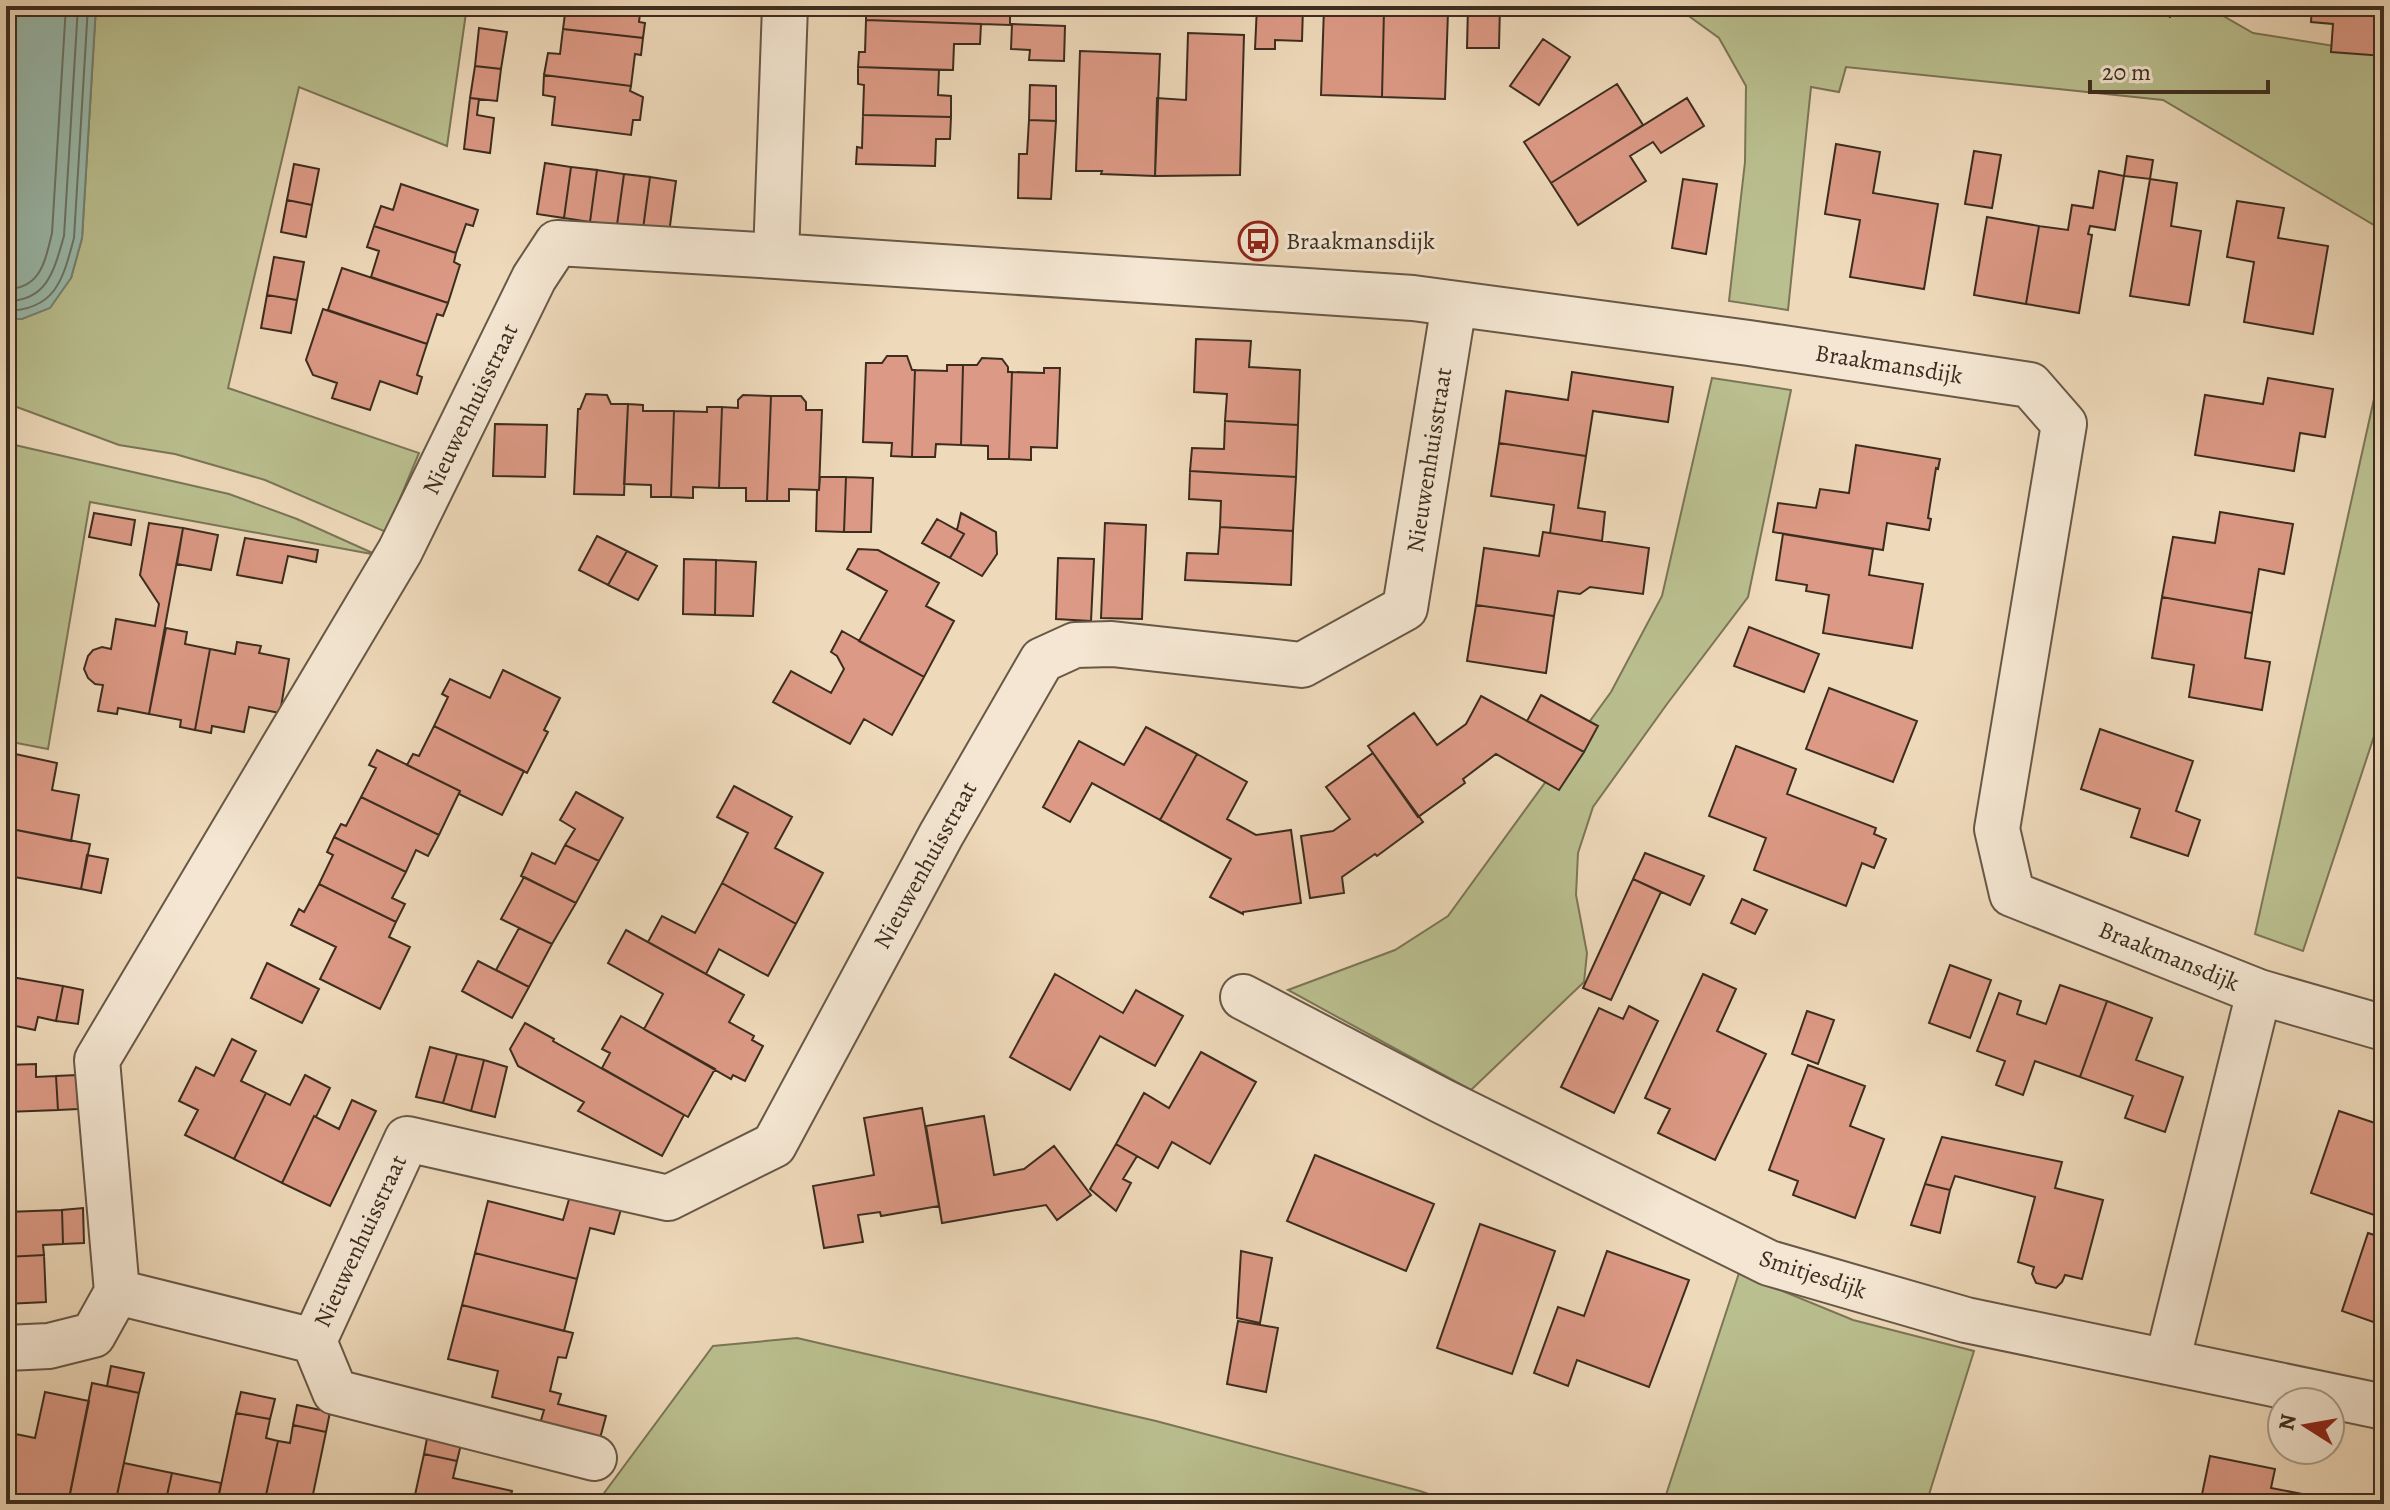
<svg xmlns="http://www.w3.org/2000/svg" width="2390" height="1510" viewBox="0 0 2390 1510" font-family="Alegreya,serif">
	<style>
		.green { fill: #babf8f; stroke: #7b7657; stroke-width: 2 }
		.water { fill: #99baad; stroke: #748274; stroke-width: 2 }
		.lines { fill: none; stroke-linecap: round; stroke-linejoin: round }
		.shore { stroke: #6a7466; stroke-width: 2 }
		.building { fill: #dc9985; stroke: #3c2d1f; stroke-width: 2 }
		.minor-casing { stroke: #685846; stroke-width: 48 }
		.minor { stroke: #f4e6d2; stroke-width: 44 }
		.labels { text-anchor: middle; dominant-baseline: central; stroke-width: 6; stroke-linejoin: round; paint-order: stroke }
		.poi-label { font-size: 24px; fill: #3c2d1f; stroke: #f4e6d2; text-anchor: start }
		.street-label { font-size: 24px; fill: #3c2d1f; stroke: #f4e6d2 }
	</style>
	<rect width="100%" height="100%" fill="#eed9ba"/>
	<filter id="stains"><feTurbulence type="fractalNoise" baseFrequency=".0025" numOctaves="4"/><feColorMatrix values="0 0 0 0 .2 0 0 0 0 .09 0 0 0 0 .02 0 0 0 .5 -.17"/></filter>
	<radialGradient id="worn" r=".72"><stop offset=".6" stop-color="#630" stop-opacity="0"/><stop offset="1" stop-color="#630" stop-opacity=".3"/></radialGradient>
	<path class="green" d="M96,6H467L447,146L299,87L228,388L419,453L386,532L265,480L175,454L119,445L6,403V319H22L71,278L82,238Z
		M1675,6H2206L2253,33L2384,54V231L2163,100L1846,67L1839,92L1811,87L1788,310L1729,301L1745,162L1746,86L1719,38Z
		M2384,354V706L2303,951L2255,934Z
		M1712,378L1791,390L1748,597L1667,704L1593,807L1578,853L1576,895L1587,953L1584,982L1471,1090L1288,990L1395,950L1448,916L1611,692L1662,596Z
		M6,443L229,494L297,519L377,555L90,502L48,749L6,741Z
		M1739,1273L1853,1320L1974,1351L1926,1504H1663Z
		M797,1338L1156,1421L1420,1491L1457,1504H596L713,1346Z"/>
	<path class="water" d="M6,6H96L82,238L71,278L50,308L22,319H6Z"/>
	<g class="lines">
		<path class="shore" d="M6,289C41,289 45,261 52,233L66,6
			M6,301C48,301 54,270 64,236L78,6
			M6,311C56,310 63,279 74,238L88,6"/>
	</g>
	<path class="building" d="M566,6H641L639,22L645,23L643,38L563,29Z
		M866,6H1010V25L866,20Z
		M1257,6H1303L1302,41L1275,40V49H1255Z
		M1468,6H1500L1499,48H1467Z
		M2151,6H2177L2170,17Z
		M2312,6H2384V56L2331,52L2333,24L2311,22Z
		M1324,8L1384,10L1382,97L1321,95Z
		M1384,10L1448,12L1445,99L1382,97Z
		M866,20L981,24L980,44H954L953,70L858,67L859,52H865Z
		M1012,24L1065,26L1064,61L1029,60L1030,50L1011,49Z
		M479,28L507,32L501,69L475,66Z
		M563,29L643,38L641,55L635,54L631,86L544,75L548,53L560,54Z
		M1188,33L1244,35L1240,175L1155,176L1157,98L1186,100Z
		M1543,39L1570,57L1539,105L1510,86Z
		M1080,51L1160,54L1155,176L1101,174L1102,171H1076Z
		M475,66L501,69L497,101L470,98Z
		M858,67L939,70L938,95L951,96V117L863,115L864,85L858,84Z
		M544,75L631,86L630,91L643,97L640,120H633L631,135L552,125L555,97L543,95Z
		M1617,84L1643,125L1551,183L1524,142Z
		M1030,85L1056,86V121L1029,120Z
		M470,98L479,99L477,115L494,118L490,153L464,149Z
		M1687,98L1704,126L1661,153L1653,142L1630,156L1646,181L1578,225L1551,183Z
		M863,115L951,117L950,139H936L935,166L856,164L857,147L862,148Z
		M1029,120L1056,121L1051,199L1018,198L1019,154H1027Z
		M1836,144L1880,152L1873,193L1938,204L1924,289L1850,277L1860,220L1825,214Z
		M1974,151L2001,155L1992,208L1965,204Z
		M2127,156L2153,160L2150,179L2124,176Z
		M545,163L571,167L564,218L537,214Z
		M294,164L319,169L312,205L287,200Z
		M571,167L597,170L590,222L564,218Z
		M597,170L624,174L617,225L590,222Z
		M2099,171L2124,176L2115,230L2090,226L2088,234L2092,235L2079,313L2026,304L2039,226L2068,230L2072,205L2093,208Z
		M624,174L650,177L643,229L617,225Z
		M650,177L676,181L669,233L643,229Z
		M1683,179L1717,184L1706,254L1672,248Z
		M2150,179L2177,183L2171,226L2201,231L2189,305L2130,296Z
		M401,184L478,210L473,226L466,224L456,253L374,226L381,206L393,210Z
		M287,200L312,205L306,237L281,232Z
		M2237,201L2284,208L2278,238L2328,246L2313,334L2244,322L2254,262L2227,257Z
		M1987,217L2039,226L2026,304L1974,295Z
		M374,226L456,253L454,262L460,265L448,303L371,277L379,251L367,247Z
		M274,257L304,262L297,300L267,295Z
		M342,268L448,303L443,316L437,314L427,344L328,310Z
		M267,295L297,300L291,333L261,328Z
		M323,309L427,344L417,375L422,377L417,394L380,381L370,410L332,398L337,383L313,375L306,360Z
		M1196,339L1251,341L1249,367L1300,370L1298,425L1225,421L1227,394L1194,392Z
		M887,356H907L912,370H915L912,457L891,456L892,443L863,442L866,363H882Z
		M982,358L1002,359L1008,367V372H1012L1009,459H988V446L961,445L963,365H977Z
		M947,365H963L961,445L936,444L935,457H912L915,370L947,371Z
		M1044,368H1060L1057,448L1031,447V460L1009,459L1012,372L1044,373Z
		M1572,372L1673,387L1668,422L1593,411L1586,456L1499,443L1506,391L1568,400Z
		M2268,378L2333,389L2325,437L2300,433L2294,471L2195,455L2205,395L2263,404Z
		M586,394L607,395L611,404H628L624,495L574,494L578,409H580Z
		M743,395L771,396L767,501H746V488H719L722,407L738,408V400Z
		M771,396H801L806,402V410H822L819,490L789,489V501H767Z
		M628,404L643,405V411H674L671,497H651V485L624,484Z
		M707,407H722L719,488L693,487V498L671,497L674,411L707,412Z
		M1225,421L1298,425L1296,477L1190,471L1192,448L1224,449Z
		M495,424L547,425L545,477L493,476Z
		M1499,443L1586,456L1578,508L1605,512L1602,541L1550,533L1554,505L1491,496Z
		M1856,445L1940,459L1938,469L1936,468L1928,518L1931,519L1929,530L1887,523L1883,550L1773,532L1778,503L1816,508L1820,489L1849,493Z
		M1190,471L1296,477L1293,531L1220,527L1221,501L1189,499Z
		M820,477H846L844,532L816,531L817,490H819Z
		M846,477L873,478L871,532H844Z
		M2220,512L2293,524L2284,574L2259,569L2252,613L2162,597L2173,537L2215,543Z
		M94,513L135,520L131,545L89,537Z
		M961,513L996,532L997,554L982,576L950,558L964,534L957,530Z
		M937,519L964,534L950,558L922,543Z
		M149,523L183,528L149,714L118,708L117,714L98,711L103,685L95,684L88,678L84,669L88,656L93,650L102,647L111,649L116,619L155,626L159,604L140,575Z
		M1105,523L1146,525L1142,619L1101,618Z
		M1220,527L1293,531L1291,585L1185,580L1187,553L1218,554Z
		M183,528L218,535L211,570L177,564Z
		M1543,532L1649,548L1643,594L1590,587L1580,594L1558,591L1554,616L1476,605L1484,548L1539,556Z
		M1783,534L1873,549L1869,575L1923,584L1912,648L1823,633L1829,595L1806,591L1807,585L1776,580Z
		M597,536L627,551L608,585L579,570Z
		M245,538L318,550L316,562L288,556L282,583L237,575Z
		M858,549L878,550L939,583L926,606L954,621L924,677L859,641L887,591L847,569Z
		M627,551L657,566L638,600L608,585Z
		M1058,558L1094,559L1091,621L1056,619Z
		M684,559L716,560L715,615L683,614Z
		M716,560L756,562L753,616L715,615Z
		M2162,597L2252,613L2245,658L2270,662L2262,710L2189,697L2194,665L2152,658Z
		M1476,605L1554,616L1546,673L1467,661Z
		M1749,627L1819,654L1804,692L1734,666Z
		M166,628L187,632L185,644L210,649L195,730L180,727L181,720L149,714Z
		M842,631L924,677L892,735L864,719L850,744L773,702L791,671L831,693L844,669L837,656L831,652Z
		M237,642L261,646L259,653L289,659L280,713L249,707L244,732L212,726L211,733L195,730L210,649L235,654Z
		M503,670L560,698L544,730L548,732L527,773L434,726L448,697L442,694L450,679L490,698Z
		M1829,688L1917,721L1893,782L1806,749Z
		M1541,695L1598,726L1584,752L1527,721Z
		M1481,696L1584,752L1559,790L1496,754L1463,779L1465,783L1418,817L1368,746L1414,713L1437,745L1466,724Z
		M434,726L524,771L502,815L459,794L460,791L407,765L413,754L419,756Z
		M1146,727L1197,754L1160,820L1092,783L1070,822L1043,807L1079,741L1124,765Z
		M2100,729L2193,761L2176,811L2200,820L2188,856L2131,837L2140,809L2081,789Z
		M1736,746L1796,769L1787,794L1876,828L1874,834L1886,839L1874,868L1862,863L1846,906L1754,870L1766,838L1709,816Z
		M377,750L460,791L439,835L361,797L376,768L369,765Z
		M6,752L57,763L52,790L79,795L71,841L6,828Z
		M1373,753L1423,822L1377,856L1375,854L1342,877L1344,893L1310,898L1301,836L1333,831L1350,819L1326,787Z
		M1197,754L1247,782L1227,819L1256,835L1291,830L1301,903L1243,912V914L1210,897L1231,859L1160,820Z
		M734,786L792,817L775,848L823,873L796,924L722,883L748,833L717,817Z
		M576,792L623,818L599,861L565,845L575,829L560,820Z
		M361,797L439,835L428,856L416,850L406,872L334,837L341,824L346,826Z
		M6,828L90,844L81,889L9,876L10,874L6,873Z
		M334,837L406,872L392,898L405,904L396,922L319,884L333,855L327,852Z
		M565,845L599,861L576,903L521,876L532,853L555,864Z
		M1645,853L1704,876L1690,905L1633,879Z
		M87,855L108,859L101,893L81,889Z
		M524,877L576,903L552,944L501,919Z
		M1633,879L1661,892L1611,1000L1583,988Z
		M722,883L796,924L768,976L719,949L706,974L648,942L662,916L695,933Z
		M319,884L396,922L389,937L410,947L380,1009L320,979L336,947L291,925L299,909L304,912Z
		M1742,899L1767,910L1755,934L1731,923Z
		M519,928L552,944L529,987L496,970Z
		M626,930L744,995L729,1022L754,1036L752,1040L763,1046L745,1081L733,1075L731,1079L644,1029L663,994L608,963Z
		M478,961L529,987L512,1018L462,991Z
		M267,963L319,989L302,1023L251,998Z
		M1950,965L1991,980L1970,1038L1929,1023Z
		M1055,974L1123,1013L1136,990L1183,1016L1155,1066L1100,1036L1070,1090L1010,1057Z
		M1703,974L1736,989L1717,1031L1766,1054L1715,1160L1658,1133L1670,1109L1645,1098Z
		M6,976L63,986L56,1021L38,1017L35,1030L6,1024Z
		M2060,985L2107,1001L2080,1077L2035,1061L2023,1095L1996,1085L2005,1061L1977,1051L1999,993L2021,1001L2017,1014L2046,1024Z
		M63,986L83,990L78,1024L56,1021Z
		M2107,1001L2152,1018L2136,1060L2183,1077L2165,1132L2125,1118L2133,1096L2080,1077Z
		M1629,1006L1658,1021L1614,1113L1561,1087L1599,1008L1623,1019Z
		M1807,1011L1834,1020L1818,1064L1792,1054Z
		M621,1016L715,1069L688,1117L602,1068L610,1053L602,1049Z
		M525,1023L554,1039L553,1041L684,1115L662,1156L578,1111L584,1102L518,1066L510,1049Z
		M232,1039L256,1051L241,1081L266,1093L234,1159L185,1135L198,1110L179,1101L196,1067L214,1076Z
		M430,1047L457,1054L443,1103L416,1097Z
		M1201,1052L1256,1082L1210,1164L1172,1142L1158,1168L1116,1144L1144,1093L1169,1108Z
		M457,1054L484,1060L471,1111L443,1103Z
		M484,1060L507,1067L495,1117L471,1111Z
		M36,1064V1077L56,1076L58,1110L6,1112V1065Z
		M1808,1065L1865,1086L1850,1126L1884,1139L1855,1218L1793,1195L1798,1181L1769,1170Z
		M77,1075L78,1109L58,1110L56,1076Z
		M305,1075L330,1088L316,1117L314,1116L282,1183L234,1159L266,1093L290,1105Z
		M352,1100L376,1111L330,1206L282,1183L314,1116L339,1129Z
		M922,1108L939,1206L881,1216L880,1212L858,1215L863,1242L824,1248L813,1186L874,1175L864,1118Z
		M2339,1111L2384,1126V1197L2377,1216L2311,1193Z
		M984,1116L994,1175L1024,1169L1054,1146L1091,1195L1057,1220L1046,1205L942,1223L926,1126Z
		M1942,1137L2062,1162L2055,1188L2103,1200L2082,1279L2065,1275L2062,1282L2056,1288L2036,1283L2032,1274L2034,1267L2018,1262L2035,1197L1955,1176L1950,1190L1925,1184Z
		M1116,1144L1137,1156L1123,1179L1131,1183L1116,1211L1090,1189Z
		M1315,1155L1434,1204L1406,1271L1287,1221Z
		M1925,1184L1950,1190L1940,1233L1911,1225Z
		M570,1196L621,1209L614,1234L590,1228L577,1279L475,1253L488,1201L563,1220Z
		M83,1208L84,1243L63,1244L62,1210Z
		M62,1210L63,1244L43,1245L44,1255L6,1257V1212Z
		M1480,1224L1555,1251L1512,1374L1437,1348Z
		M2368,1233L2384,1238V1310L2379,1324L2342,1311Z
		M1241,1251L1272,1258L1260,1323L1237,1318Z
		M1607,1251L1689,1280L1649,1387L1577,1360L1568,1386L1534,1373L1558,1307L1584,1316Z
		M475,1253L577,1279L564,1331L462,1305Z
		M44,1255L46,1302L6,1304V1257Z
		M462,1305L573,1333L566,1358L558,1357L550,1391L561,1394L558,1404L606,1416L599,1442L539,1427L544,1410L492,1397L498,1371L448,1359Z
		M1238,1321L1278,1328L1266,1392L1227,1384Z
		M111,1366L144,1373L139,1393L107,1386Z
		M92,1383L139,1393L115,1504H70L71,1498H69Z
		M45,1392L89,1401L68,1504H6V1432L35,1438Z
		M241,1392L275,1399L270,1419L236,1413Z
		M297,1405L330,1412L326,1432L293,1425Z
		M236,1413L270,1419L266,1438L278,1441L264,1504H217Z
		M293,1425L326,1432L311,1504H264L278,1441L290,1443Z
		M428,1433L462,1440L457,1461L424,1454Z
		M424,1454L457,1461L453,1478L512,1491L509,1504H413Z
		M2210,1456L2275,1469L2271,1488L2323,1498L2322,1504H2200Z
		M124,1463L172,1473L165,1504H115Z
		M172,1473L221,1483L217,1504H165Z"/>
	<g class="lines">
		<defs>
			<path id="minor" d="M785,6L776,256L1413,298L1749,343L2030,385L2064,424L1997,829L2012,894L2259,992L2384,1028
				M1243,997L1442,1101L1769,1263L1966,1320L2384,1407
				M117,1292L314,1341
				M6,1348L49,1346L93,1335L117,1292L97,1060L400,551L534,278L557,243L776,256
				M2167,1362L2259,992
				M594,1458L335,1392L314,1341L407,1139L668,1198L774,1145L941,835L1042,660L1075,645L1112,644L1302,665L1405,608L1454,304"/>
		</defs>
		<use href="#minor" class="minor-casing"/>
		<use href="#minor" class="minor"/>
	</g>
	<defs>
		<symbol id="bus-ring" viewBox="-11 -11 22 22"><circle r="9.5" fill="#f4e6d2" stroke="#8f2418" stroke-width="1.5"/><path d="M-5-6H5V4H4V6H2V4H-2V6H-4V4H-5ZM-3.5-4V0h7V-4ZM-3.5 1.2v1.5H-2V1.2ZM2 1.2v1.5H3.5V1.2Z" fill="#8f2418"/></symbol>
	</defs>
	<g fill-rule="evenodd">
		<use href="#bus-ring" x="1236" y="219" width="44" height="44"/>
	</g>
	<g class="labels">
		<g class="poi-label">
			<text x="1286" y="241">Braakmansdijk</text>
		</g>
		<g class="street-label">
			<text transform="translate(1889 364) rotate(9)">Braakmansdijk</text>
			<text transform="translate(470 409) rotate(-64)">Nieuwenhuisstraat</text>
			<text transform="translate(1429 460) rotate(-81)">Nieuwenhuisstraat</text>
			<text transform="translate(925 865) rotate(-61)">Nieuwenhuisstraat</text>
			<text transform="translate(2169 956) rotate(22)">Braakmansdijk</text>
			<text transform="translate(360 1241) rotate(-65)">Nieuwenhuisstraat</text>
			<text transform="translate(1813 1274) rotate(18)">Smitjesdijk</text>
		</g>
	</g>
	<rect width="2390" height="1510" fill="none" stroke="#eed9ba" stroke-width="32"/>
	<rect x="8" y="8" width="2374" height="1494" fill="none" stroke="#3c2d1f" stroke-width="4"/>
	<rect x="16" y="16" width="2358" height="1478" fill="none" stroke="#3c2d1f" stroke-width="2"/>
	<g transform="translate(2306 1426) rotate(281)"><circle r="38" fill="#f4e6d2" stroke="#aa9c8a" stroke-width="2"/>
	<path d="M0-6L14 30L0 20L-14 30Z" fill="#8f2418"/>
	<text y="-12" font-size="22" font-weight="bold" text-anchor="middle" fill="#3c2d1f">N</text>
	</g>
	<path d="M2090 80v12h178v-12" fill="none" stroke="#3c2d1f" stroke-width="4"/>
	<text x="2102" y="80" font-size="24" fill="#3c2d1f" stroke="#f4e6d2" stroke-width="6" paint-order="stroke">20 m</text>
	<rect width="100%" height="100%" filter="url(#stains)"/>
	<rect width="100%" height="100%" fill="url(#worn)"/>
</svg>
